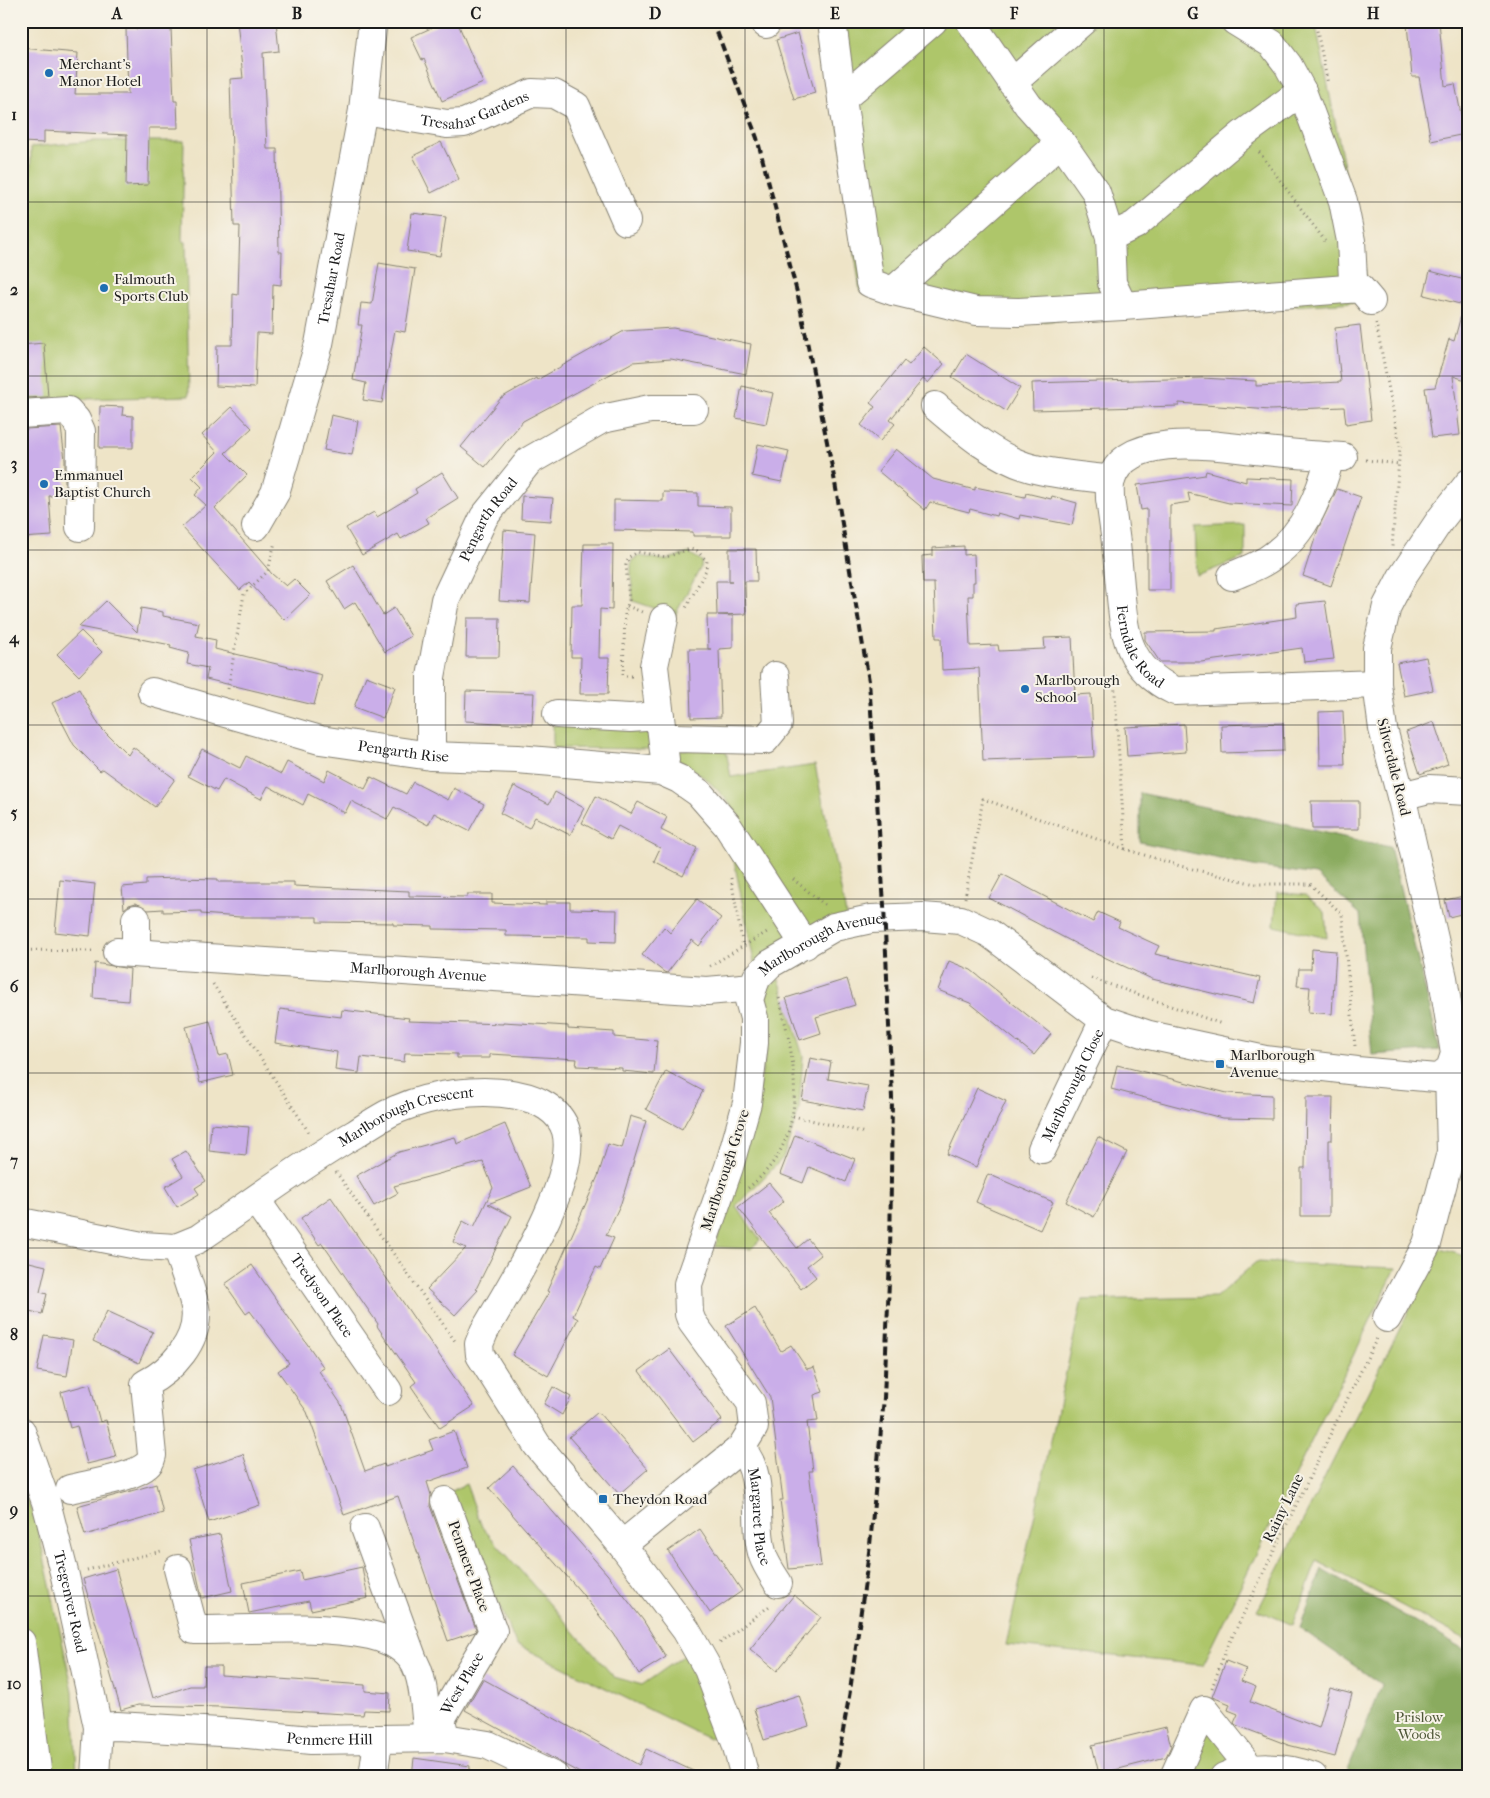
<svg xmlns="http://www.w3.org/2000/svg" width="1490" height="1798" viewBox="0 0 1490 1798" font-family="'IM FELL French Canon',serif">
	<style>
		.green { fill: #aec66b; stroke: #657144 }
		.forest { fill: #8aab5f; stroke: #53643e }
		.building { fill: #caaee9 }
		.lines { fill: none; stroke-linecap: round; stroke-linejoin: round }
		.minor-casing { stroke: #858072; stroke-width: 30 }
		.path { stroke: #858072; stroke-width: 3; stroke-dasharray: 1 4; stroke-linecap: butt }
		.minor { stroke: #fff; stroke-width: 28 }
		.rail { stroke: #1c1c1c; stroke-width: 4; stroke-dasharray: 8 4; stroke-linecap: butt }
		.grid { fill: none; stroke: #1c1c1c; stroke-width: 1; stroke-opacity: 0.55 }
		.poi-dot { fill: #1f6fb2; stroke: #f7f3e8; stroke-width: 2 }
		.labels { text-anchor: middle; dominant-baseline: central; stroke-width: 4; stroke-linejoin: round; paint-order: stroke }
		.poi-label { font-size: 15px; fill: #1c1c1c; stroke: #f7f3e8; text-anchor: start }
		.street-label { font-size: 15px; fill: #1c1c1c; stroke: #f7f3e8 }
		.park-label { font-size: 15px; fill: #4f5838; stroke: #f7f3e8 }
		.neatline { fill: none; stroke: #1c1c1c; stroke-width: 2 }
		.grid-label { font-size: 16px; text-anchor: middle; font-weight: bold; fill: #1c1c1c }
	</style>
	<rect width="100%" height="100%" fill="#f7f3e8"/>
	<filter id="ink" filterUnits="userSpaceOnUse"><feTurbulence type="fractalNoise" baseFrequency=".02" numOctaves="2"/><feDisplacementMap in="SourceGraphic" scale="10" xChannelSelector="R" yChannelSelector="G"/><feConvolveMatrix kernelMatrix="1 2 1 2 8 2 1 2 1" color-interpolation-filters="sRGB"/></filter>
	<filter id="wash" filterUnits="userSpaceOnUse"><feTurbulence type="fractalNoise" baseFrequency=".0096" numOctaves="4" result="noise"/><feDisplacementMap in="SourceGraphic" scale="20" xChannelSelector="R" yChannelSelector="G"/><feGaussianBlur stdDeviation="1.12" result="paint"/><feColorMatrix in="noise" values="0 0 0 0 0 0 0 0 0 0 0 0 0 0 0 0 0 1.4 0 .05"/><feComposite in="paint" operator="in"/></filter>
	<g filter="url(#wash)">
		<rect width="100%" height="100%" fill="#eee4c7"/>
		<path class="green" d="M825,21H1315L1371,301L998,324L860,292Z
			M94,141H184L182,241L186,242L189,396L83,399L21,405V228L30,227L31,147Z
			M1245,525V557L1197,576L1195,527Z
			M689,553L702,561L701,567L675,615L633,601C633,587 629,574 632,560L639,556L665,560Z
			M553,725H650L651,749L553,748Z
			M725,745L731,777L815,765L848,924L757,977L727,825L740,817C721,792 704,773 676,759L679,750Z
			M1277,892L1305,895L1325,912L1327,938L1274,926Z
			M779,979L803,1056L799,1110L783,1158L736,1206L760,1240L751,1249L715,1247C734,1178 757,1109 768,1039C771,1022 761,1006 764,990Z
			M1440,1249L1469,1257V1641L1317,1561L1293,1625L1258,1610Z
			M1256,1262L1396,1268L1202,1665L1006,1645L1082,1300L1216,1297Z
			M21,1482L37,1525L73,1691L77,1777H21Z
			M466,1484L482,1527L614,1677L642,1685L689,1652L723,1734L709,1739L516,1644L450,1492Z
			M1206,1719L1240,1763L1201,1777H1166Z"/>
		<path class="forest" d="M1140,793L1390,847L1440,1050L1372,1055L1360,914L1316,875L1253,866L1140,842Z
			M1322,1569L1469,1652V1777H1345L1382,1685L1300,1628Z"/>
		<g id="blocks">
			<path class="building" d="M237,21H276L279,51L263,53L267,149H277L279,252H282L281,285L273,284L272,334L257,333L255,388L216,386L217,345H232L233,294L238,295L240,226H234L230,79L243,78Z
				M447,21H457L483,83L442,101L424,59L422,60L411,37Z
				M1439,21L1445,86L1455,84L1465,134L1431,141L1419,77H1412L1407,24Z
				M171,28L174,101H177L178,128H149L148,185L126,186L127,135L44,131V143L21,142V48L78,53L75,94H128L126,29Z
				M798,33L815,93L794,99L776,40Z
				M441,142L459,179L431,193L413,156Z
				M412,213L446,217L440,256L407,251Z
				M379,263L415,269L405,332L395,330L382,403L363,400L366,383L353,380L362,325H358L361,303L372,304Z
				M1430,271L1469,281V381L1453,376L1460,435L1432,438L1425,388L1435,387L1449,339L1454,341L1464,305L1424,295Z
				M1360,325L1371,420L1346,424L1344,407L1270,410L1179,403V406L1033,410L1032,383L1202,378L1256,381V386L1341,382L1335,328Z
				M673,328L751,344L746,374L671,359L633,362L523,421L485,467L461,447L501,398L536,378L537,380L624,331Z
				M44,343L48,397L24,398L21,396V345Z
				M924,347L944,364L928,383L923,379L890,420L895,424L880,441L861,425L875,407L870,403L904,361L909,365Z
				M966,354L1020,388L1006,411L952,377Z
				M742,386L773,393L766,424L736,418Z
				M100,406L123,407L122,415L133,416V448H99Z
				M232,407L252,428L225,453L247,475L215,508L272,574L286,586L294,579L310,595L284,620L249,582L240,590L182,527L206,505L195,495L202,487L192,477L217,452L202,435Z
				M331,415L358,421L352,455L324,450Z
				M61,427L65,460V495L49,496L52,536L21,538V472H26L25,429Z
				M758,444L789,451L782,482L752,476Z
				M896,449L933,479L975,490V487L1025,497L1026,493L1051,499L1052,496L1077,503L1072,525L1020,515L1019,519L997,513L996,516L970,509L969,512L930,502L925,510L878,471Z
				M1206,471L1246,482V477L1293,479L1292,506L1229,503L1188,493L1190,502L1170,505V590H1147V509L1141,510L1137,485L1205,475Z
				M442,472L458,498L426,518L429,523L401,539L398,534L362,555L346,528L374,512L377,517L417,493L415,489Z
				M1337,489L1361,497L1331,586L1303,576L1318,529Z
				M663,492L698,493V506L731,507V536H693V532L614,530V500L663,501Z
				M522,496L553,498L551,521L521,519Z
				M504,530L535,533L530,603L499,601Z
				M584,544H613L612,610L600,609L599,658H609L608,694H580L581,657H571L572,605H582Z
				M964,546V555L974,554L975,582H973V596H968L970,646L998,645L999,651L1045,649L1044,638L1072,637L1075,695L1091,694L1094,757L983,761L979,668L942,670L941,638H936L934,583H923L922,556L933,555V548Z
				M729,549H756L757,581H745L746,614L718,615L733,616V648L719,649L721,717L691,718L689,649H711H708L707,615H717L716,581H733H729Z
				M353,565L383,615L394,608L411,636L385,652L355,602L344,609L327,581Z
				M106,601L137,632L141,608L163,612V616L199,623L196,636L216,640L215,649L322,675L314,705L206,679L208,668L187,664L189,653L170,648L171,645L79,627Z
				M1325,601L1334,659L1304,662L1302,648L1201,662H1160L1145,640V632L1216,631V629L1297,617L1296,604Z
				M467,618H500L499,657H466Z
				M81,631L102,652L79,676L57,654Z
				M1426,657L1433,690L1404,696L1397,663Z
				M366,676L395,687L383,718L354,707Z
				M79,689L100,727L128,755L133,747L175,779L155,807L103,769L100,771L74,745L52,703Z
				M466,691L534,693L532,725L465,721Z
				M1343,711L1345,765H1320L1319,712Z
				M1434,722L1448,764L1420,774L1406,732Z
				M1283,723L1284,751L1222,753L1221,725Z
				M1184,724L1186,752L1127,756L1125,727Z
				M202,749L240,768L246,756L281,774L287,762L324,781L329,770L365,789L371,777L406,794L413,782L448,800L454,788L484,804L469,831L434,813L428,825L394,807L387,819L351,801L345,813L308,794L303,805L268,786L261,799L224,779L217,791L188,776Z
				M514,786L549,804L555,792L584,808L570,835L535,817L529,828L500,813Z
				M596,796L631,814L638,802L667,817L661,830L697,848L683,876L654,861L660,848L618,826L611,839L582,823Z
				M1311,801H1359V829H1312Z
				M1002,874L1093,922L1098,912L1120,922L1118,927L1159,946L1155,954L1260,978L1254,1003L1152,979L1080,946L989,898Z
				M179,878L218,879V882H294V886L409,891V896L467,897V894H492V903L546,905V902H570V909L617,910L616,942L589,941V937L506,936V930L433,929V926L393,925V923L317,922V917H240L201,914V911L163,912V909L148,910L136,903L129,905L124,909L122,887L146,885V879Z
				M60,880L95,884L90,936L55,932Z
				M1469,895V912L1449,917L1445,900Z
				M697,899L721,918L699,946L692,940L667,973L664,972L642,955L664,927L670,933Z
				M1312,949L1336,951L1332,1014L1308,1012L1310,987L1297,986L1299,969H1311Z
				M949,961L971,970L1051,1034L1034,1055L970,1003L938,990Z
				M95,963L130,969L128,1001L93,998Z
				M847,979L855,1005L816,1017L821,1033L800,1040L786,998Z
				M280,1009L341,1017L342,1010L409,1018L408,1021L503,1024V1022L568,1026V1029L614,1032V1037L657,1041L654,1074L622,1071V1068L576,1066L577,1059L490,1054V1058H457V1054L405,1053L404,1062L361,1057L359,1073L335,1070L337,1052L275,1043Z
				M210,1021L219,1056L228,1054L233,1075L200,1083L186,1027Z
				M810,1058L831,1062L828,1079L868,1086L863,1111L802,1100Z
				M1117,1065L1227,1093L1272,1095V1119L1222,1118L1111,1089Z
				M666,1071L703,1091L682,1129L646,1109Z
				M977,1088L1006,1101L976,1167L947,1154Z
				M1306,1097H1333L1332,1140H1329V1216H1301V1168H1305Z
				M630,1116L646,1121L621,1203L606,1235L614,1238L600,1269L596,1267L573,1316L578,1319L548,1376L512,1355L549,1292L547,1291L598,1176L608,1144L622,1148Z
				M211,1124L249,1127L246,1155L209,1151Z
				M505,1124L531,1187L488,1204L512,1216L476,1289L478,1290L455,1315L427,1289L466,1248L453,1242L463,1221L474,1227L493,1188L483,1162L394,1186L398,1193L374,1206L356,1176L399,1152L455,1137L457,1144Z
				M795,1135L855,1159L846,1182L809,1167L803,1183L780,1174Z
				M1098,1137L1127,1152L1094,1217L1066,1202Z
				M186,1151L206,1181L195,1188L199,1194L177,1207L165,1187L183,1176L172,1159Z
				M988,1174L1053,1202L1040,1230L976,1202Z
				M769,1183L784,1201L769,1213L797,1248L808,1239L821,1255L807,1266L816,1277L801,1289L738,1207Z
				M331,1197L474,1406L440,1428L411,1386L416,1382L377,1326L378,1324L322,1243L319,1245L301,1218Z
				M21,1260L46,1266L40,1292L47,1294L42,1314L21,1309Z
				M252,1265L324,1368L319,1371L341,1404L365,1471L384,1464L385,1467L433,1450L429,1440L454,1431L467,1468L427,1482L431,1495L430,1506L476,1629L475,1632L448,1641L398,1496L344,1515L307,1412L278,1371L289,1363L250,1311L246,1314L225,1284Z
				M755,1308L781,1351L791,1345L807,1369L814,1367L823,1392L814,1395L818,1421L807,1422L813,1471H809L821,1566L789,1569L780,1500H783L770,1397L726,1326Z
				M107,1311L153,1332L139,1363L93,1341Z
				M44,1335L73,1340L67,1376L37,1371Z
				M669,1349L722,1420L693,1442L639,1371Z
				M90,1384L100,1422L106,1420L116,1457L87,1464L77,1426L70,1428L61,1392Z
				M553,1387L571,1397L562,1415L544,1404Z
				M598,1412L648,1469L619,1494L569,1437Z
				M243,1454L260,1505L209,1522L193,1470Z
				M513,1466L607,1574L643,1620L666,1657L639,1674L614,1634L579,1590L489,1488Z
				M156,1484L163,1513L85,1535L77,1506Z
				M700,1529L742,1591L710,1613L668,1551Z
				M220,1534L232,1591L202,1598L189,1540Z
				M362,1567L368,1598L311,1610L309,1601L249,1613L243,1583L300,1571L302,1580Z
				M116,1569L153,1698L190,1686H203L204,1666H221V1675L365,1685V1691L390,1693L389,1711L364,1710L363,1715L221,1707L138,1705L121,1710L83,1579Z
				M794,1595L821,1617L777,1671L750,1649Z
				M1226,1661L1246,1669L1241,1681L1256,1687L1250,1702L1319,1728L1330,1688L1352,1694L1335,1757L1288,1745L1236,1725L1234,1723L1238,1714L1228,1710L1230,1704L1212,1697Z
				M483,1679L639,1765L646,1749L706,1777H587L465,1710Z
				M799,1695L809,1726L764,1740L754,1709Z
				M1166,1727L1171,1746L1166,1757L1099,1774L1092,1745Z
				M414,1758L470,1766L469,1777H412Z"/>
		</g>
	</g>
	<g filter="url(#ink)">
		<use href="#blocks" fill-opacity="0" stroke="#858072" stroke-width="1"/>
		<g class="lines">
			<defs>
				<g id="minor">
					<path d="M765,21L766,24"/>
					<path d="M832,21L842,99"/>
					<path d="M933,21L842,99L870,283L893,291L1061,142"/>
					<path d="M970,21L1028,105L1061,142L1096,192L1110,237L1112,283L1123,306L1360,288L1371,301"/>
					<path d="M1012,83L1083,21"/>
					<path d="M1302,91L1343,201L1351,241L1353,279"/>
					<path id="s1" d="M363,110L447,124L464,123L532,93L554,94L576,106L626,221"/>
					<path d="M1110,237L1135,225L1243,134L1302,91L1288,65L1272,44L1235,21"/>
					<path d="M893,291L976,311L1019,312L1123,306"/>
					<path d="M935,406C963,430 995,458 1031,468C1057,475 1084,476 1111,480"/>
					<path d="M21,414L68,411L76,420L81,431L80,527"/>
					<path id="s2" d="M1343,457C1314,456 1284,453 1255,450C1218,446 1126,430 1111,480C1109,485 1110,493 1110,499C1114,524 1117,549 1119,575C1124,626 1122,666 1175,691L1377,684"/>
					<path id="s3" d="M256,526L275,493L319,344L363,110L373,21"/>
					<path d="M1232,576C1246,570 1262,565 1274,555C1306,532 1320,494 1330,457"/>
					<path d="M664,619L654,666L665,760"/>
					<path id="s4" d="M152,692L320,740L431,756L517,759L661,771L679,779L699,793L727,825L805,945"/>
					<path d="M557,714L630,718L660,716"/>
					<path d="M663,742L675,738L765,740L778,724L775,676"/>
					<path id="s5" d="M431,756V677L445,600L484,517L529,461L602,419L650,409H694"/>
					<path d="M1401,796L1429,789L1469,791"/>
					<path id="s6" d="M117,952L707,991L753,987L757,977L770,964L834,927L871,919L923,917L961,920L989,933L1104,1020L1149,1035L1265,1060L1357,1071L1436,1078L1449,1072"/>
					<path d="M136,953V919"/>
					<path id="s7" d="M753,987L749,1000L754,1018V1043L747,1103L729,1167L688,1284L689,1314L692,1322L751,1403L754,1427L741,1448C767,1478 752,1522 763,1556C766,1565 773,1575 778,1583"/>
					<path id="s8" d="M1042,1149L1104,1020"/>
					<path id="s9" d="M256,1200L388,1391"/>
					<path id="s10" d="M21,1222L142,1246L176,1248L198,1239C250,1204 301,1165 355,1134C369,1125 383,1115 398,1109C433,1094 480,1088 517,1095C538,1099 560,1110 566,1131C579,1180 509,1288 484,1332L479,1344L480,1355L537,1445L622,1545L686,1630L708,1669L736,1743L745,1777"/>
					<path d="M1387,1318L1427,1244L1451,1152L1449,1072L1455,1054L1443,978L1403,804L1383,729L1377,684V648L1387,606L1402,577L1440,520L1469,483"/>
					<path id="s11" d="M21,1431L46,1502L65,1576L98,1727L95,1777"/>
					<path d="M70,1489C89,1484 133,1478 147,1465C151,1462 151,1459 152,1455L145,1384C171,1371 201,1340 195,1307C191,1287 183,1267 176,1248"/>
					<path d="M365,1528L413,1660"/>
					<path d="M622,1545L741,1448"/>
					<path d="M178,1569L194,1630C251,1630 313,1624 370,1635C385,1638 402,1646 412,1659C425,1676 425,1716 428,1737"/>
					<path d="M21,1642L38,1777"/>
					<path id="s12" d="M98,1727L117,1726L237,1733L311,1740L445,1738L488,1745L555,1777"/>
					<path id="s13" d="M445,1738L441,1719L493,1631L445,1501"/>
					<path d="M373,1777L378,1741"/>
					<path d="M1174,1777L1204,1710L1251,1769"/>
					<path d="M1224,1777C1250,1765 1286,1766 1313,1777"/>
				</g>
			</defs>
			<use href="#minor" class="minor-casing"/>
			<path class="path" d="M1315,21L1328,84
				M1259,152L1325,241
				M1376,323L1400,446L1392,547
				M1366,460L1399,464
				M627,606L642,612
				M632,676H623L625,613L629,600L626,565L629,557L638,552L666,557L690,549L697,551L707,561L706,570L686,608
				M228,689L244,594L268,571L275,542
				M1125,849L1180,866L1255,884H1310L1342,914L1355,1046
				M731,878L743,947
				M793,879L825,905
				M965,898L983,799L1125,849L1114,678L1118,673
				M21,950L93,951
				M710,966L767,932
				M1091,978L1222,1024
				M213,984L310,1134
				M793,1116L866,1133
				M336,1172L455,1341
				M748,1188C813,1137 796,1064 778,994
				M87,1570L161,1551
				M720,1643L771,1605
				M1212,1688L1225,1652L1377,1338"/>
			<use href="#minor" class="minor"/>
			<path class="rail" d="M713,21L757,138L798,296L834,477L869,681L884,905L892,1098L890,1258L884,1398L870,1545L850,1691L835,1777"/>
		</g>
	</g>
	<path class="grid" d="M207,21V1777M386,21V1777M566,21V1777M745,21V1777M924,21V1777M1104,21V1777M1283,21V1777M21,202H1469M21,376H1469M21,550H1469M21,725H1469M21,899H1469M21,1073H1469M21,1248H1469M21,1422H1469M21,1596H1469"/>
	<g class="poi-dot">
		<circle cx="49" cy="73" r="5"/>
		<circle cx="104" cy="288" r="5"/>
		<circle cx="44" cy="484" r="5"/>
		<circle cx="1025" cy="689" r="5"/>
		<rect x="1215" y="1059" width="10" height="10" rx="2.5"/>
		<rect x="598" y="1494" width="10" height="10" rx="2.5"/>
	</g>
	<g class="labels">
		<g class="poi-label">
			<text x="59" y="64">Merchant's<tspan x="59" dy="17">Manor Hotel</tspan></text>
			<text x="114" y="279">Falmouth<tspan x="114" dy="17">Sports Club</tspan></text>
			<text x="54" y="475">Emmanuel<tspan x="54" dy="17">Baptist Church</tspan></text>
			<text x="1035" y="680">Marlborough<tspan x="1035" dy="17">School</tspan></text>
			<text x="1230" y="1055">Marlborough<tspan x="1230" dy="17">Avenue</tspan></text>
			<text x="613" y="1499">Theydon Road</text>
		</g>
		<g class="street-label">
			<text stroke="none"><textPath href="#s1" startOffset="115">Tresahar Gardens</textPath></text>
			<text stroke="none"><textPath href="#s3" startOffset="260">Tresahar Road</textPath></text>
			<text stroke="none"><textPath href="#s5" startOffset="249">Pengarth Road</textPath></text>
			<text stroke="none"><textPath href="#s2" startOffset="419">Ferndale Road</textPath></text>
			<text stroke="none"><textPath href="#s4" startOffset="259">Pengarth Rise</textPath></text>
			<text transform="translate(1394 767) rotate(76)">Silverdale Road</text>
			<text stroke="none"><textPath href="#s6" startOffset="722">Marlborough Avenue</textPath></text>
			<text stroke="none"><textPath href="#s6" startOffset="302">Marlborough Avenue</textPath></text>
			<text stroke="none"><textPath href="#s8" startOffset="71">Marlborough Close</textPath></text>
			<text stroke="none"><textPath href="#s10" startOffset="425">Marlborough Crescent</textPath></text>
			<text transform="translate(725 1170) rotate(-72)">Marlborough Grove</text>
			<text stroke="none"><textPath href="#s9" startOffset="116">Tredyson Place</textPath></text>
			<text transform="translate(1283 1508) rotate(-64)">Rainy Lane</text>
			<text stroke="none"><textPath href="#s7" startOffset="568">Margaret Place</textPath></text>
			<text transform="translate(469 1566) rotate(70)">Penmere Place</text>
			<text stroke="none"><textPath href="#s11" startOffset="178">Tregenver Road</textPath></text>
			<text stroke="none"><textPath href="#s13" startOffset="61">West Place</textPath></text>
			<text stroke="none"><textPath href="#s12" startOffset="232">Penmere Hill</textPath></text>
		</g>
		<g class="park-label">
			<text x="1419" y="1717">Prislow<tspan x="1419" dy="17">Woods</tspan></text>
		</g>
	</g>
	<rect width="1490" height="1798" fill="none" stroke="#f7f3e8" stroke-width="55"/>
	<rect x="28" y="28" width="1434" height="1742" class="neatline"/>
	<g class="grid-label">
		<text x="117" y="19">A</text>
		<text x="297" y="19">B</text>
		<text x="476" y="19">C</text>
		<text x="655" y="19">D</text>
		<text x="835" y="19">E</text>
		<text x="1014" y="19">F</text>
		<text x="1193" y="19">G</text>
		<text x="1373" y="19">H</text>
		<text x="14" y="120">1</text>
		<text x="14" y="295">2</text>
		<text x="14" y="469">3</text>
		<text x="14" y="643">4</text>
		<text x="14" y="818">5</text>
		<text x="14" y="992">6</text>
		<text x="14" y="1166">7</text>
		<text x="14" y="1340">8</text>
		<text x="14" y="1515">9</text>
		<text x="14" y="1689">10</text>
	</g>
</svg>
